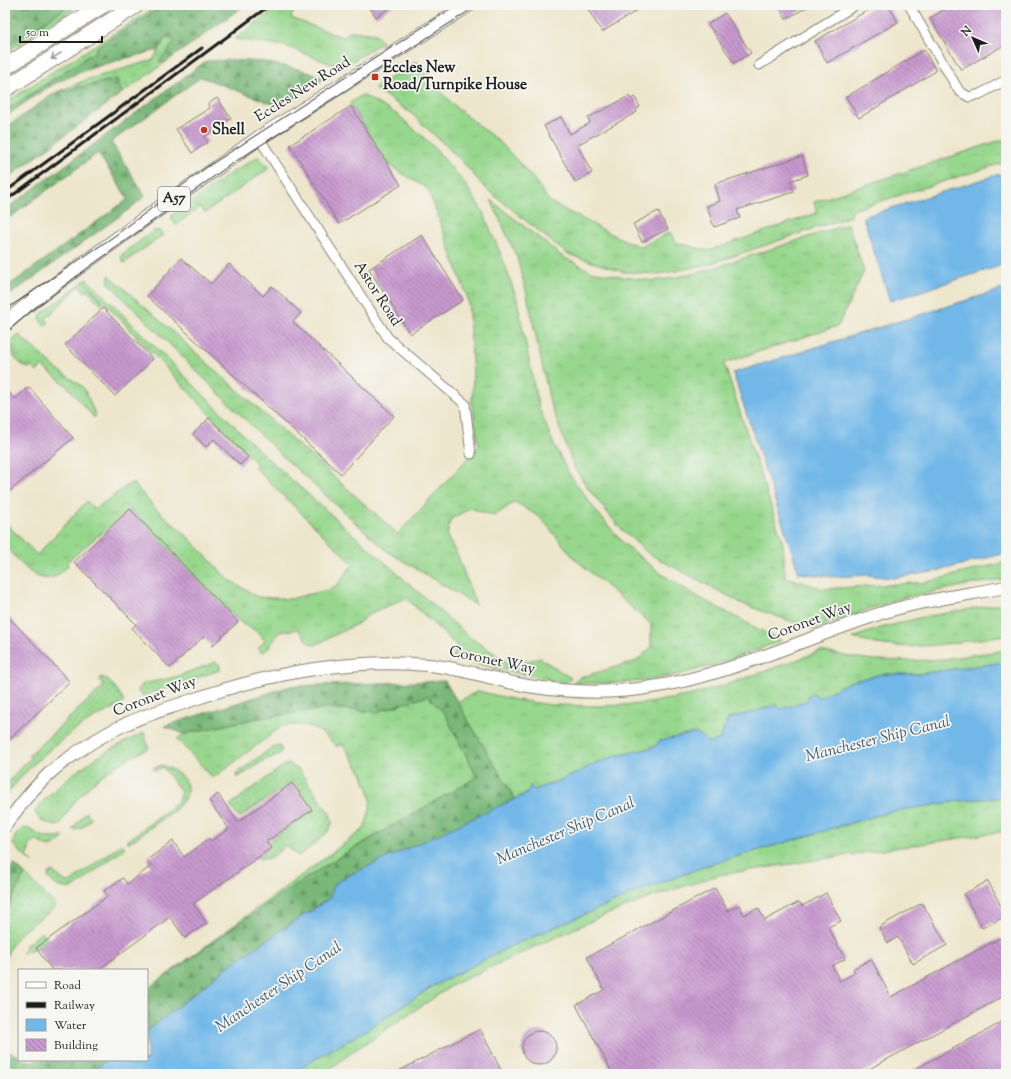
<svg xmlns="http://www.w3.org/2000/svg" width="1011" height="1079" viewBox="0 0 1011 1079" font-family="'Sorts Mill Goudy',serif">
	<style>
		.grass { fill: url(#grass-tufts); stroke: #5a7a54 }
		.forest { fill: url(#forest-firs); stroke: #4a6a4a }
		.garden { fill: url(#garden-dots); stroke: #5a7a54 }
		.water { fill: #71b7e8; stroke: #466a82 }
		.building { fill: url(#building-back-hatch) }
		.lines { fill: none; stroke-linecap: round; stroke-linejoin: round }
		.street-casing { stroke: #858174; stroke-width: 11 }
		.secondary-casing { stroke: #858174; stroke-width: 14 }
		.primary-casing { stroke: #858174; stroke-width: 16 }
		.highway-casing { stroke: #858174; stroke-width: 18 }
		.street { stroke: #fff; stroke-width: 9 }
		.secondary { stroke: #fff; stroke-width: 12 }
		.primary { stroke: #fff; stroke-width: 14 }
		.highway { stroke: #fff; stroke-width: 16 }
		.tram { stroke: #1c1c1c; stroke-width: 1 }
		.rail { stroke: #1c1c1c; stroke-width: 3 }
		.oneway { stroke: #999 }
		.poi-dot { fill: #c8321e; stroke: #f6f6f2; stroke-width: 1.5 }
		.labels { text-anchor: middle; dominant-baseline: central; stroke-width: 3.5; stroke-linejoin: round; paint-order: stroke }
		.shield { fill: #f6f6f2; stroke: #5d5d5c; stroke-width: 1 }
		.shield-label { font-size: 14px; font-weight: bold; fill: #1c1c1c }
		.poi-label { font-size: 15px; font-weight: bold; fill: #1c1c1c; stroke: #f6f6f2; text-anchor: start }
		.street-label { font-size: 15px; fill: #1c1c1c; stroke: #f6f6f2 }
		.water-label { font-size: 16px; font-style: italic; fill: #3e5a6e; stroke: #f6f6f2 }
	</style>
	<defs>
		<pattern id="grass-tufts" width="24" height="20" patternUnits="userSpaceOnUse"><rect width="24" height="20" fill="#97d78d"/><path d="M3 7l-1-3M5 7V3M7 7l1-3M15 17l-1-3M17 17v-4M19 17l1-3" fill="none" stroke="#82b879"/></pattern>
		<pattern id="forest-firs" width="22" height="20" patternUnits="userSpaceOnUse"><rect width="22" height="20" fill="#79b878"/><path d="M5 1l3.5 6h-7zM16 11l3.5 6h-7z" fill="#629562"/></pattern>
		<pattern id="garden-dots" width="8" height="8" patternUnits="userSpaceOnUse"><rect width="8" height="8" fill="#97d78d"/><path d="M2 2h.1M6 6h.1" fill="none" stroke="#82b879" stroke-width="1.8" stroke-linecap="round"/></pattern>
		<pattern id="building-back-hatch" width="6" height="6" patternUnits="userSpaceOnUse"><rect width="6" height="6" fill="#c899cf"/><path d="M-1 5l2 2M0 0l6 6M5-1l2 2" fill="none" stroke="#a27ca7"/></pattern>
	</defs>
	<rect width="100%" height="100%" fill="#f6f6f2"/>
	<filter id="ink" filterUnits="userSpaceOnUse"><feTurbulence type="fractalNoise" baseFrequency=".025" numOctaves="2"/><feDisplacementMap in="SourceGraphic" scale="8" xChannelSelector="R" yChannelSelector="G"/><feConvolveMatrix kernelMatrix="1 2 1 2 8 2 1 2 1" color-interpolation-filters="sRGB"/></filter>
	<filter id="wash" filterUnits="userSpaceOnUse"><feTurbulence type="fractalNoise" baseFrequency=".012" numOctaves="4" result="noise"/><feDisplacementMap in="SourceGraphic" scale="16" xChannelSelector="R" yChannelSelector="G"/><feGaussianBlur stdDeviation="0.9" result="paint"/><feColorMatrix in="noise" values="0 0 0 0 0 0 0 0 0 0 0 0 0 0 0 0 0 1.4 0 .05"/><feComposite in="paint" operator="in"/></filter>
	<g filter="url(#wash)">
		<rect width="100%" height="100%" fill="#eee6cc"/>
		<path class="grass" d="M70,5H79L5,53V48Z
			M159,5H165L96,48V51L5,111V103L54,71Z
			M284,5H296L291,18L342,37L351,31L376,34L382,42L342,68L285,46L235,39L264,17Z
			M166,37L176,41L159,62H166L122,93L117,79L55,93L86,80L153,60Z
			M417,61L437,88L458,109L501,143L533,178L550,202L615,236L641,247L670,232L675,242L708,251L817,213L814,202L1001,140H1006V162L849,211L851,216L710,264L660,274L624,272L567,254L484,187L462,161L412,114L374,88Z
			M362,95L398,115L433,146L465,184L483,212L504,262L517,300L538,405L554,445L568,472L596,511L624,544L660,573L700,598L781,641C742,655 703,671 661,678C632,684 602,683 572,683L581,677L637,661L651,647V624L575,559L541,518L515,502L494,516L470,508L450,520L447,537L457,554L476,605L387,551L282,456L109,284V275L398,534L479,446L472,405L473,375L468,299L428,189L387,164L350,103Z
			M259,157L268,167V169L205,213L200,207L176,225L172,220V215L231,173L255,158Z
			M491,200L563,257L591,271L624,277L654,281L678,277L707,270L848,224L864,271L838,326L724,363L783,543L785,577L824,589L927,582L1006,562V579L967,585L898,599L813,629L745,605L649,554L620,528L590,491L574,467L550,402L526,290L516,255Z
			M157,230L164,234L124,263L121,257L122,254L154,231Z
			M87,279L265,456L468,636L512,665L540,658L571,678L566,683C528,676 491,666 452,659L455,653L456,645L406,598L371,613L357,624L315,645L309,643L298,629L279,632L269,648L262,653L258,648L265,641L258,632L241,623L130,509L67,562L68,566C63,571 57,577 50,578C33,582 16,557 5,546V522L37,555L87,501L95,509L132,482L155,508L186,535L228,579L257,597L290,599L331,589L338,584L353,564L254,467L257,464L84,281Z
			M19,335L58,370L82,386L86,393L96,416L94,418L67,386L42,366L37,372L32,367L29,368C21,365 11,358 13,348L9,344Z
			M1006,603V635C964,641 920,651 877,644C869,643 860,640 853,638L877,629L923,617Z
			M1006,650V662L918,674H882L849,682L818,699L780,709L777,705L728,719L720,739L710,743L655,747L616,756L592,765L571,776L534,790L515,799L457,702L478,691L516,700L552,705L599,706L642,704L692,695L737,681L821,651L850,657L875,660L913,661L944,659Z
			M428,696L445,714L477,777L349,851L275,898L165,976L364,829C368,817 373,804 369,791C367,785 363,782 364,776L343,745L336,746C319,728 306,721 281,727L213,778L177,739L184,734L253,719L328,708L376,712Z
			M1006,797V831L719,875L661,894L600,917L456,983L355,1050L324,1074H292L318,1057L365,1031L433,986L509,947L637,892L708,865L889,812L958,801Z"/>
		<path class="forest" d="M5,5H70L5,48Z
			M165,5H245L166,62H159L175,41L166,37L158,50C123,59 86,67 54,84C37,93 21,106 5,117V111L96,51V48Z
			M230,60L265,62L298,69L325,78L281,107L201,77L111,142L145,196L128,210L11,294L7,287L128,199L98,153L5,221V210L206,61Z
			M117,79L122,93L5,180V128L55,93Z
			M445,681L515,799L332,888L331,897L234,962L147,1031V989L275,898L349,851L477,777L445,714L428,696L376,712L328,708L253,719L184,734L164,726L291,686Z
			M14,864L25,874L5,914V881Z
			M5,1050L19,1056V1060H28L33,1062L36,1060H107L88,1074H5Z"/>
		<path class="garden" d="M84,281L103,302L101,305L87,291L85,292L79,286L46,319L49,322L44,326L40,319L41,314Z
			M216,662L220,665V670L143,696L139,693L138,690L143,684L175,677Z
			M102,677C109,678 122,695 124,702C113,710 100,714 89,721C56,742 28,766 5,797V786L23,765L31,758L29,755L104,686L99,679Z
			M144,733L149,748C110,768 82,784 60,825L57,826C48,824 37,821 35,811C66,774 100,753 144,733Z
			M278,745L282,749L280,754L265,760L237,778L236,774L267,751Z
			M290,764L299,770L330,814C331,817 332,820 332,823C330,835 307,849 298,856L286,845C271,858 270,863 251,855L313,809L293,781L239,818L230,805L284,765Z
			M162,765C187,775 197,789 175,810L129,843L127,841L177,803L181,792L163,767L155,771L153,768Z
			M86,812L91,818C86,827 81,829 72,830Z
			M25,828C32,829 36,834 42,836C49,839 58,838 65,836C52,849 51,850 36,840L29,847V854L27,856L33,862L32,863L18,850L13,844C14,837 18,830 25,828Z
			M122,844L125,848L75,887C65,891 54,886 48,877L49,873L52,871L66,882L71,881Z
			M25,874L56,905C53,911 47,914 42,917C23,931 11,937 5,962V914Z
			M42,932L48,940L36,948L22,953L27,944Z"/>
		<path class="water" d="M1006,172V264L890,301L863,217Z
			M1006,288V553L938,571L893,578L867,575L834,577L799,573L733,373Z
			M1006,662V797L958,801L889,812L708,865L637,892L509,947L433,986L365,1031L318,1057L292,1074H88L107,1060H147V1031L234,962L330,898L332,888L339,880L528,793L530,786L534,790L571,776L592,765L616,756L655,747L659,741L696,733L710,743L720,739L728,719L777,705L780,709L807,701L809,695L814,693L818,698L849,682L882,674H918Z"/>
		<g id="blocks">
			<path class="building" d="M368,5H394L376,17Z
				M585,5H646L602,32Z
				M778,5H811L786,19Z
				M877,5H888L898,22L827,63L815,41Z
				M952,5H1006V44L961,70L930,18Z
				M725,13L751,53L734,63L708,24Z
				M924,50L936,71L859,118L846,97Z
				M629,96L631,99L635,97L640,107L636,109L637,112L577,145L592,173L575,182L544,126L561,117L570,134L590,123L588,118Z
				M217,98L231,118L204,137L208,142L192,153L176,129L210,108L208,104Z
				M351,106L401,185L339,224L290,145Z
				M802,156L808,175L790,181L794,192L737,210L740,218L714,227L707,206L720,201L715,184Z
				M658,211L668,229L642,242L633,224Z
				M422,235L463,300L410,334L369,269Z
				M181,258L211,284L229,264L263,296L272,286L301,313L293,322L394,416L341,474L147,296Z
				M103,308L153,359L115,396L65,345Z
				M29,387L73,438L5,495V388L15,399Z
				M209,418L248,457L240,465L214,439L206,447L193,434Z
				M130,509L238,622L212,646L203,637L170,668L132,628L136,624L74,562Z
				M5,613L70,682L5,743Z
				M292,783L312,810L266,842L271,848L193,904L207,923L185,938L170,917L98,970H52L36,948L108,896L104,891L123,878L127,884L151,866L147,860L173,841L184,857L209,839L211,841L229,829L209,801L218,794L238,822Z
				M988,881L1006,916L982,928L964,894Z
				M715,888L728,911L739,905L744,915L758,908L765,920L799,902L802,906L826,893L841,921L828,927L845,959L832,966L840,981L855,973L853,969L871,959L891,997L1000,938L1006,948V995L860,1074H613L576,1005L604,990L587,957Z
				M922,903L947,945L913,964L898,937L888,943L879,927Z
				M1006,1020V1074H906Z
				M480,1029L503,1074H393Z
				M522 1048a17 17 0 1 1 34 0a17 17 0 1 1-34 0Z"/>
		</g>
	</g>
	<g filter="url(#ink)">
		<use href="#blocks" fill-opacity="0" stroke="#858174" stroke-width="1"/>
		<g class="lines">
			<defs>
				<path id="street" d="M909,5L959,91L969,97L980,94L1006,80
					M759,65L855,5
					M259,138L388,338L465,404L471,454"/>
				<path id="secondary" d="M5,826C21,803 39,780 62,763C82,748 104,734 126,724C147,714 170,708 192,700C267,674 348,658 428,665C463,668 495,680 528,686C566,692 607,694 646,688C724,677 796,642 870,617C914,601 960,596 1006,587"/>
				<path id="primary" d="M5,323L38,297L146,218L259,138L468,5"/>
				<path id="highway" d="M5,67L102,5
					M5,89L136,5"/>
			</defs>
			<use href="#street" class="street-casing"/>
			<use href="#secondary" class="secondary-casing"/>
			<use href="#primary" class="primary-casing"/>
			<use href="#highway" class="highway-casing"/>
			<use href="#street" class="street"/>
			<use href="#secondary" class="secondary"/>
			<use href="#primary" class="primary"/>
			<use href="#highway" class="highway"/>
			<path class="tram" d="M5,310L113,237L207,167L457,5
				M5,334L32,310L85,270L227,167L478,5"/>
			<path class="rail" d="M5,192L202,48
				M5,201L270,5"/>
		</g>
		<defs><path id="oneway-shaft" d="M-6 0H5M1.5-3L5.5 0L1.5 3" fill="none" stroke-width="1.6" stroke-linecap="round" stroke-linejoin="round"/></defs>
		<use class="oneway" href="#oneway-shaft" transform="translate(56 56) rotate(148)"/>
	</g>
	<g class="poi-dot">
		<rect x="371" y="73" width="8" height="8" rx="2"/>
		<circle cx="204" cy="130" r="4"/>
	</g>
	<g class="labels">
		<rect class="shield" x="158" y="187" width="32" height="24" rx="3"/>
		<g class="shield-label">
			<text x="174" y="199">A57</text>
		</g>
		<g class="poi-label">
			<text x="383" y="68">Eccles New<tspan x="383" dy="17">Road/Turnpike House</tspan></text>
			<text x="212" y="130">Shell</text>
		</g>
		<g class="street-label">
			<text transform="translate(303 90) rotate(-32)">Eccles New Road</text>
			<text transform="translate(377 294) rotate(57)">Astor Road</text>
			<text transform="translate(810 622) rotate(-20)">Coronet Way</text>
			<text transform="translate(492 661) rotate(12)">Coronet Way</text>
			<text transform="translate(155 697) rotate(-21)">Coronet Way</text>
		</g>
		<g class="water-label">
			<text transform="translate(878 740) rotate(-14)">Manchester Ship Canal</text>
			<text transform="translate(566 832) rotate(-23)">Manchester Ship Canal</text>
			<text transform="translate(279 988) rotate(-34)">Manchester Ship Canal</text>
		</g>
	</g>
	<rect width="1011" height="1079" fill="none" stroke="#f6f6f2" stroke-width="20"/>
	<rect x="18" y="969" width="130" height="92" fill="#f6f6f2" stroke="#9f9f9c"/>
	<rect x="26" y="982" width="20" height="6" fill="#ffffff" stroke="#9f9f9c"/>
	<text x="54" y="989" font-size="12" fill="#1c1c1c">Road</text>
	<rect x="26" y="1002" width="20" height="6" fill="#1c1c1c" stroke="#9f9f9c"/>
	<text x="54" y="1009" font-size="12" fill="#1c1c1c">Railway</text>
	<rect x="26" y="1019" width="20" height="12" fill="#71b7e8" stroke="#9f9f9c"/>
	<text x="54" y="1029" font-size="12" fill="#1c1c1c">Water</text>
	<rect x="26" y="1039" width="20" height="12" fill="url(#building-back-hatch)" stroke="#9f9f9c"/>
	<text x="54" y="1049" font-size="12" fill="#1c1c1c">Building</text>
	<g transform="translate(973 38) rotate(315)" stroke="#f6f6f2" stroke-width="3" paint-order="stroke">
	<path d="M0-3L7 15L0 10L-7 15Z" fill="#1c1c1c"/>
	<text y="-6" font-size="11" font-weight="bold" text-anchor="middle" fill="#1c1c1c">N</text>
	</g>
	<path d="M20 36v6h82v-6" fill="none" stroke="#1c1c1c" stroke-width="2"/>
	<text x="26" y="36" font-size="12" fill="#1c1c1c" stroke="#f6f6f2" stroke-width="3" paint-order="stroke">50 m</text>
</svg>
